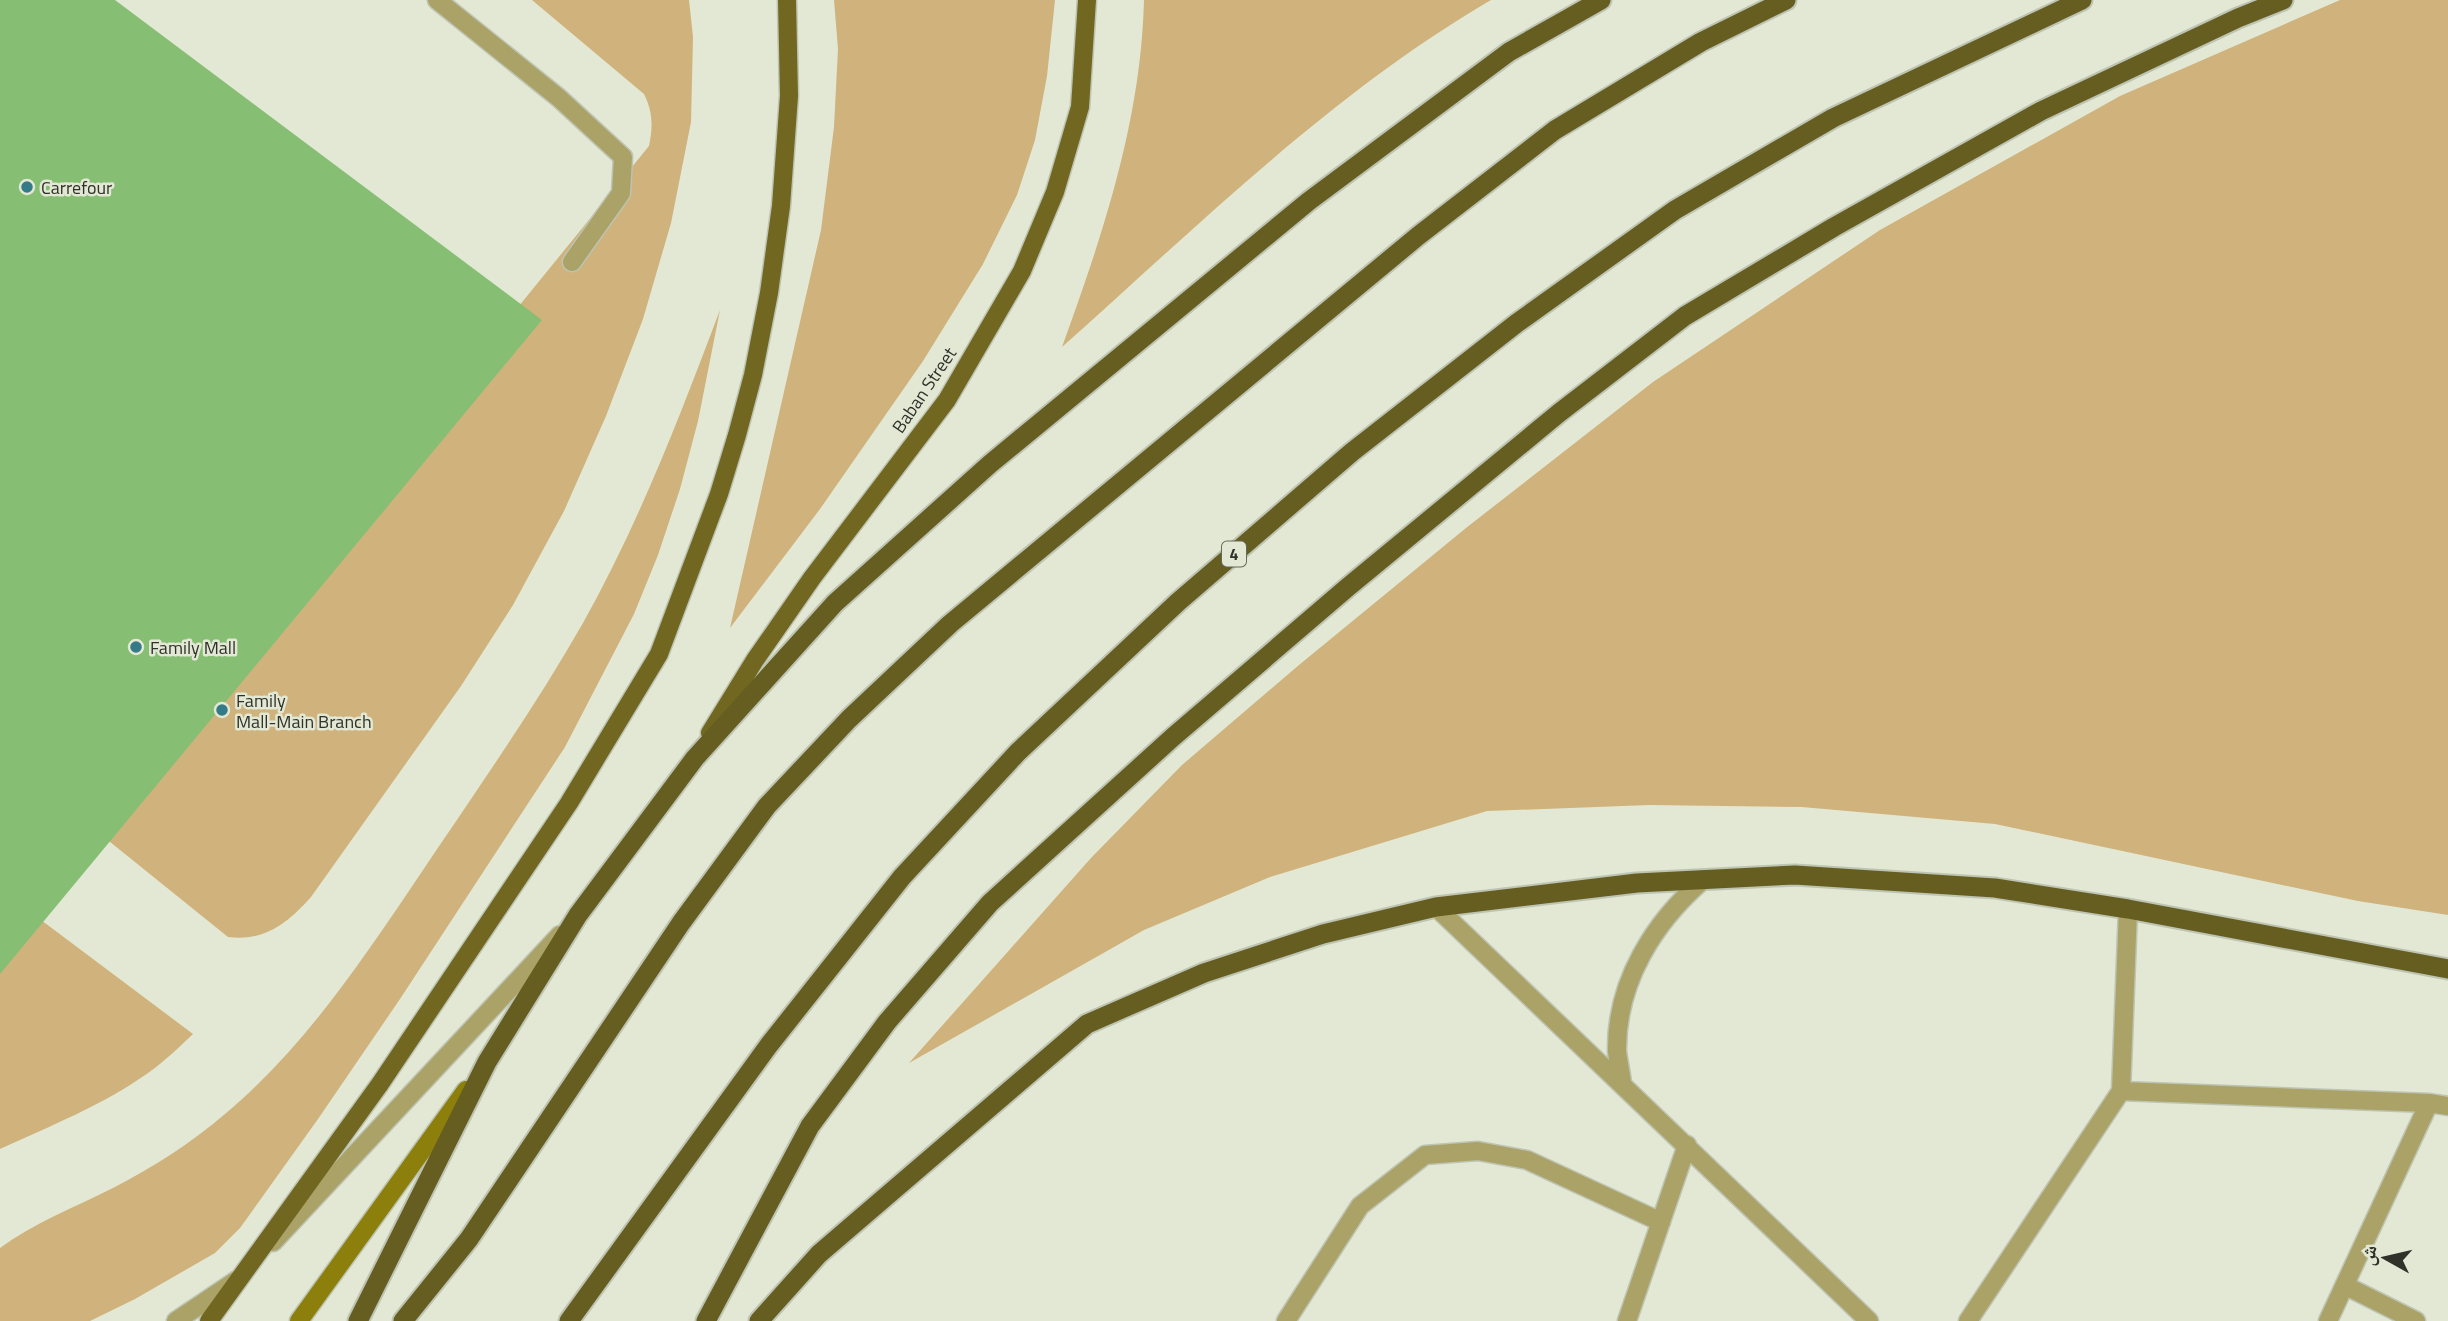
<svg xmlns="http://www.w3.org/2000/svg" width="2448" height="1321" viewBox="0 0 2448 1321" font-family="'Titillium Web','Noto Naskh Arabic',sans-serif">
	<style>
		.green { fill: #cfb27c }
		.building { fill: #86be74 }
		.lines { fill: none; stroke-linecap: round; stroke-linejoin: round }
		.service-casing { stroke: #bec4b2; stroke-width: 21 }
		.minor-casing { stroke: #bec4b2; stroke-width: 21 }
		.tertiary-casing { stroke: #bec4b2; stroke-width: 21 }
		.secondary-casing { stroke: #bec4b2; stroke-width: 21 }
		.primary-casing { stroke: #bec4b2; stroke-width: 21 }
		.trunk-casing { stroke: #bec4b2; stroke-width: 23 }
		.service { stroke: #aaa266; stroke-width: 18 }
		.minor { stroke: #aaa266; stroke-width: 18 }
		.tertiary { stroke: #aaa266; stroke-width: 18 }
		.secondary { stroke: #8d7f0c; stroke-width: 18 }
		.primary { stroke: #716721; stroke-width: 18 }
		.trunk { stroke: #665d20; stroke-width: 19 }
		.poi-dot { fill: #357a87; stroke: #e2e8d4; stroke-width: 2.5 }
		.labels { text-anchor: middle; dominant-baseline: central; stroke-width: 5; stroke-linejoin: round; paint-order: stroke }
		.shield { fill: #e2e8d4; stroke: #65695d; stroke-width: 2 }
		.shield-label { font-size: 16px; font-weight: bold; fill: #30322a }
		.poi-label { font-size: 18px; fill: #30322a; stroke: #e2e8d4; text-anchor: start }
		.street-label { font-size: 18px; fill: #30322a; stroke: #e2e8d4 }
	</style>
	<rect width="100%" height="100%" fill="#e2e8d4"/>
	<path class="green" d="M532,0H689L693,37L691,122L671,223L643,319L606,416L564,511L513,605L461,686L311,897C288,923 264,942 228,937L94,829L649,146C653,127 653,112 644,94Z
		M834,0H1055L1047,76L1035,140L1017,195L983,264L923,361L820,509L730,628L821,230L834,127L838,49Z
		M1144,0H1491C1332,93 1199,225 1062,347C1103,234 1141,121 1144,0Z
		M2340,0H2448V915L2358,901L1995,824L1802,807L1649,805L1487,811L1270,877L1144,930L909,1063L1091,858L1182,765L1299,665L1466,528L1653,382L1880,230L2120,96Z
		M720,310L698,421L680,489L658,555L634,614L565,747L400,999L318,1119L240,1228L215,1253L135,1299L90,1321H0V1248C34,1223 75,1207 113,1188C152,1168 191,1143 225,1114C305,1047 363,959 421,873C476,791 534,709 583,623C639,523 680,416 720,310Z
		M25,908L193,1034C179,1047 165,1061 148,1073C103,1105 50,1126 0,1149V938Z"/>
	<path class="building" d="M0,0H115L542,320L0,974Z"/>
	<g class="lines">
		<defs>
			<path id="service" d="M437,0L559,98L623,157L621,193L572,262
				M273,1242L560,935
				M176,1321L237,1280"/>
			<path id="minor" d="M2121,1091L2128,909
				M2346,1286L2416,1321
				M1286,1321L1360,1206L1425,1155L1478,1151L1527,1160L1661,1222
				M1627,1321L1687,1145
				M1968,1321L2121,1091L2429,1103L2448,1106
				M2328,1321L2429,1103"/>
			<path id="tertiary" d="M1436,907L1869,1321
				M1622,1083C1621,1073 1618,1061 1617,1051C1616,982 1654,922 1704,879"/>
			<path id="secondary" d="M299,1321L466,1090"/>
			<path id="primary" d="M710,733L755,660L812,578L947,400L1022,271L1055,192L1080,107L1087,0
				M209,1321L380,1084L569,803L659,654L719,494L737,435L753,375L769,293L781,206L789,96L787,0"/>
			<path id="trunk" d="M358,1321L487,1062L578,915L695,758L835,603L990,464L1309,201L1509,52L1601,0
				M403,1321L469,1239L681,923L767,806L849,719L950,624L1418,236L1555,130L1701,42L1786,0
				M569,1321L769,1045L902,877L1018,752L1178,602L1352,452L1517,323L1675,210L1833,118L2082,0
				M706,1321L810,1126L887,1022L990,903L1173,737L1348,587L1559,413L1685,316L1834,227L2041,111L2238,18L2283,0
				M759,1321L819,1254L1087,1024L1204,973L1323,934L1436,907L1637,883L1795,875L1995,888L2128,909L2448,969"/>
		</defs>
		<use href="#service" class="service-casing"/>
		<use href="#minor" class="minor-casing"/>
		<use href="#tertiary" class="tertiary-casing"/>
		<use href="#secondary" class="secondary-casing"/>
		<use href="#primary" class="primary-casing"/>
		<use href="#trunk" class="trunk-casing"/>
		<use href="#service" class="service"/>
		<use href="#minor" class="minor"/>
		<use href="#tertiary" class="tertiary"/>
		<use href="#secondary" class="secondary"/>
		<use href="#primary" class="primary"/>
		<use href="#trunk" class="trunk"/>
	</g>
	<g class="poi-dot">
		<circle cx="27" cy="187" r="7"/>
		<circle cx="136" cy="647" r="7"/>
		<circle cx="222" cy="710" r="7"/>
	</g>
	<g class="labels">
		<rect class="shield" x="1222" y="541.5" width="24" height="25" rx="5"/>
		<g class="shield-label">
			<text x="1234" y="554">4</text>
		</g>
		<g class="poi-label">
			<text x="41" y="187">Carrefour</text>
			<text x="150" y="647">Family Mall</text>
			<text x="236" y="700">Family<tspan x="236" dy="21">Mall-Main Branch</tspan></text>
		</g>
		<g class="street-label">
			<text transform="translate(924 390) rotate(-56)">Baban Street</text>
		</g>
	</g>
	<g transform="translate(2385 1258) rotate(278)" stroke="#e2e8d4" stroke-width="5" paint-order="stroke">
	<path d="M0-5L12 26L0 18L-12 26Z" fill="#30322a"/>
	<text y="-10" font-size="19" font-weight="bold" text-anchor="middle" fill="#30322a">ش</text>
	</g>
</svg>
